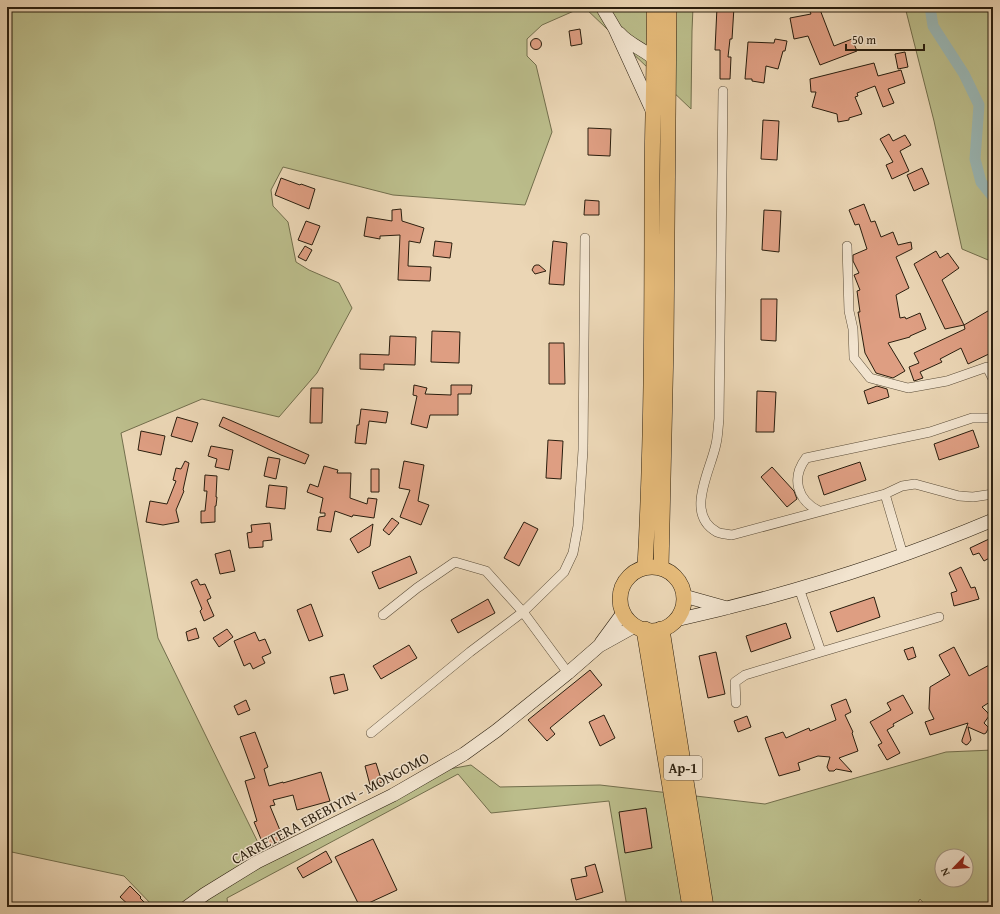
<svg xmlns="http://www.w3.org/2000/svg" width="1000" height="914" viewBox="0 0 1000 914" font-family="'Gentium Book Plus',serif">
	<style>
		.green { fill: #bbbd8b; stroke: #726e4c; fill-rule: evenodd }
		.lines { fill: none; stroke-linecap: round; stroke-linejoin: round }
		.canal { stroke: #9ab7b5; stroke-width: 11 }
		.building { fill: #de9e82; stroke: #2a1e0e }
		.street-casing { stroke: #5a4c38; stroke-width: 10 }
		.secondary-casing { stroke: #2a1e0e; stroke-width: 14 }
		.primary-casing { stroke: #2a1e0e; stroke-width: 16 }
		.highway-casing { stroke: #2a1e0e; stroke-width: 18 }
		.street { stroke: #f2e4cf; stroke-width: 9 }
		.secondary { stroke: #f2e4cf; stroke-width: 13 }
		.primary { stroke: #e6bb7a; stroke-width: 15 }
		.highway { stroke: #e6bb7a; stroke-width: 17 }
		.labels { text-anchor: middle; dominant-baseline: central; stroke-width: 3; stroke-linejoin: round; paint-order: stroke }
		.shield { fill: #f2e4cf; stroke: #665948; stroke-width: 1 }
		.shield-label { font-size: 14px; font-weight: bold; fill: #2a1e0e }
		.street-label { font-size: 15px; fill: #2a1e0e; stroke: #f2e4cf }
	</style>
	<rect width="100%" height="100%" fill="#ebd6b5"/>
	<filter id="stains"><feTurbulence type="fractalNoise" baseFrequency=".005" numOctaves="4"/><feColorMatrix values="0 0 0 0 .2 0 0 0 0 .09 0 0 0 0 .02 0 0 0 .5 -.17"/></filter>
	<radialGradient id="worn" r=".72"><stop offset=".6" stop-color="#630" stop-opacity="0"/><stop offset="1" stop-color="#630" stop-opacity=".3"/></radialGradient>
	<path class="green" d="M7,7H583L542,25L527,39V56L536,65L552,132L525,205L393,195L283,167L271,190L273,206L288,222L296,262L309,270L339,283L352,308L317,373L279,417L202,399L121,433L158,638L268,863L433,772L471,765L500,787L600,785L765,804L946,752L993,750V907H927L920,899L915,907H627L609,801L491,813L458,774L227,898L228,907H154L124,876L7,851ZM942,856H966V880H942Z
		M584,7H693L692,31L691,109Z
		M905,7H993V262L962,249L934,121Z"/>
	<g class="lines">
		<path class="canal" d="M930,7L933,26L964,74L979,105L975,159L981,182L993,197"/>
	</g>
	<path class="building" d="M717,7H734L732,39H730L728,57H731L730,79H720V50H715Z
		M808,7H819L834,46L852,39L857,51L820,65L808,36L794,39L790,18L811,14Z
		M580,29L582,44L571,46L569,31Z
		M530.5 44a5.5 5.5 0 1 1 11 0a5.5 5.5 0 1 1-11 0Z
		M775,39L787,41L785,51H783L778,69L766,66L764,83L752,81V79H745L748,42L774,43Z
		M905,52L908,67L898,69L895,54Z
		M874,63L878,76L901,70L905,83L888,89L894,103L883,107L875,86L857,93L858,96L855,97L862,114L849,118V120L838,122L837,114L812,107L816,92H811L810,79Z
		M763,120L779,121L777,160L761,159Z
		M588,128L611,129L610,156L588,155Z
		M889,134L893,141L905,135L911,145L900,151L909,171L892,179L886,165L893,162L880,139Z
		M922,168L929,184L914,191L907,175Z
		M281,178L300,185L301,184L315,189L309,209L275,195Z
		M585,200L599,201V215H584Z
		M864,204L871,222L875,221L881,237L893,232L898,245L911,242L912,249L896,257L909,288L896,295L900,318L905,317L906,319L920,313L926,329L910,336V337L888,343L905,371L893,378L876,373L865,353L858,312H860L857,291L860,290L854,275L859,273L853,261V255L867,249L859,224L855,225L849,210Z
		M401,209L402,221L424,228L420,243L409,241L408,266L431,267L430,281L398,280L400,235L380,236V239L364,236L367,217L392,221V210Z
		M764,210L781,211L779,252L762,250Z
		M306,221L320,226L312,245L298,240Z
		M435,241L452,243L450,258L433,256Z
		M553,241L567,243L564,285L549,284Z
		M305,246L312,250L306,261L298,257Z
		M936,251L940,258L948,253L959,268L942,280L964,325L993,308V352L968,364L961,348L940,359L942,362L920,372L923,378L914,381L909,367L919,363L914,353L965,329L964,325L945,329L914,264Z
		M536,265H539L546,271L535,274L532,270L534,266Z
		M761,299H777L776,341L761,340Z
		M432,331L460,332L459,363L431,362Z
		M390,336L416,337L415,365L384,364V370L360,369V354L389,355Z
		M549,343H564L565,384H549Z
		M414,385L427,388L425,394L451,395V385H472L471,394H458V415H430L427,428L411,424L417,396L413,395Z
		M877,386L887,389L889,397L868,404L864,391Z
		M311,388H323L322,423H310Z
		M757,391L776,392L774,432H756Z
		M361,409L388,412L386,423L369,421L366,444L355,443L357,425H359Z
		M177,417L198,423L192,442L171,436Z
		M223,417L309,455L305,464L281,455L219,426Z
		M973,430L979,447L939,460L934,444Z
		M141,431L165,436L161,455L138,450Z
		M548,440L563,441L561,479L546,478Z
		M211,446L233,450L229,470L215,467L217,459L208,456Z
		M268,457L280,459L276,479L264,476Z
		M185,461L189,463L183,490L184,491L176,510L179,522L163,525L146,522L150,501L167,504L176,481L173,480L176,468L181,469Z
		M404,461L424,465L418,501L429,505L421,525L400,517L410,490L399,488Z
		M860,462L866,480L824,495L818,476Z
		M324,466L338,470L337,473H351L350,498L367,504L368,498L377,499L374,518L353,515L352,517L335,511L331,532L317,530L319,517L325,516V513H320L323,498L307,492L310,484L318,487Z
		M772,467L794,491L797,499L787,507L761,477Z
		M371,469H379V492H371Z
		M205,475L217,476L216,497H217L216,506H215V522L201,523V511H205L207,491H204Z
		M269,485L287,487L285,509L266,507Z
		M392,518L399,523L389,535L383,530Z
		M524,522L538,529L519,566L504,558Z
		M270,523L272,540L263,541V547L249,548L247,533L252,532L251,525Z
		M373,524L370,546L358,553L350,539Z
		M989,539L993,547V556L984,561L979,553L973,555L970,548Z
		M230,550L235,571L220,574L215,554Z
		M410,556L417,573L379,589L372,572Z
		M961,567L971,588L975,587L979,599L954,606L951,593L957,591L949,573Z
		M197,579L200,585L205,584L211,598L207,600L214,616L204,621L200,611L202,609L191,582Z
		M874,597L880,617L837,632L830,612Z
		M488,599L495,613L458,633L451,620Z
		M311,604L323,636L309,641L297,610Z
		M786,623L791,638L751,652L746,636Z
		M196,628L199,638L188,641L186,632Z
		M227,629L233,637L219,647L213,638Z
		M255,632L259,641L265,639L271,653L262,657L265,663L253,669L250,663L244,666L234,641Z
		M409,645L417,658L381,679L373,666Z
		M913,647L916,657L908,660L904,650Z
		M954,647L969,676L993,663V700L982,707L988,713L989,716L984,723L988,727V729L986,733L984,734L968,727L971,740L968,744L966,745L962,742V740L968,723L930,735L925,722L934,719L929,709L930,687L950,675L939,655Z
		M716,652L725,694L708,698L699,656Z
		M590,670L602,685L550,728L555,734L547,741L528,720Z
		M344,674L348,690L334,694L330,677Z
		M903,695L913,713L893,724L894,726L887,730L900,753L887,760L878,745L882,743L870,722L891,710L887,703Z
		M846,699L851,712L845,715L853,732L852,733L858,751L839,758L852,772L836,769L834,771H829L827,767L830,757L818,756L798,763L800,770L779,776L765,738L783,732L786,738L809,728L810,731L836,720L831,705Z
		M246,700L250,710L238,715L234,706Z
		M604,715L615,738L600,746L589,722Z
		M747,716L751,727L738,732L734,721Z
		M255,732L268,767L264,769L269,786L283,782V783L321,772L330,801L297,810L293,795L273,800L275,805L270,806L284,840L265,849L254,822L257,821L245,781L255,778L240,737Z
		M376,763L382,782L370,785L365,766Z
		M646,808L652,848L625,853L619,812Z
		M373,839L397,890L360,907L335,857Z
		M326,851L332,862L303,878L297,868Z
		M595,864L603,892L576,900L571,879L587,876L585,867Z
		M130,886L141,897L140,898L149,907H131L120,897Z"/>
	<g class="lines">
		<defs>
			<path id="street" d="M723,91L719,419C718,427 718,436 716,444C711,470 684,514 717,532C721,534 727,534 732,535L885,494L902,486L915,484L959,496L973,497L993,494
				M847,246L849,311L853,329L854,358L870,378L908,388L947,381L987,367L993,379
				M885,494L903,555
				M819,511C797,500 791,478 806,458L930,432L972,418H993
				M383,615L417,588L455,562L486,571L523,612L568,673
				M821,652L939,617
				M736,703L735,682L745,675L821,652L799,588
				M371,733L470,652L523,612L564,572L573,553L578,526L583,450L585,238"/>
			<path id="secondary" d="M602,7L615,29L652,110
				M619,33C630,46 647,50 659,63
				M684,596L727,608
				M676,620C784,596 891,563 993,520
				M601,643L623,613
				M187,907L205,894L257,862L393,795L464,754L496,731L568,673L599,646L635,626"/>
			<path id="primary" d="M620 599a32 32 0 1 1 64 0a32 32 0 1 1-64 0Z
				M645,567C652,441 652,315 652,189C652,128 655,68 654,7
				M661,568L666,345L669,7"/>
			<path id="highway" d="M645,630L691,907
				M661,630L705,907"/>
		</defs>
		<use href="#street" class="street-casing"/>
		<use href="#secondary" class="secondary-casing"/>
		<use href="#primary" class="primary-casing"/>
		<use href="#highway" class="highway-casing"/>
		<use href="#street" class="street"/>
		<use href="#secondary" class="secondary"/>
		<use href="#primary" class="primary"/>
		<use href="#highway" class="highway"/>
	</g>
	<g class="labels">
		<rect class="shield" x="664" y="756" width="38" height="24" rx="3"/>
		<g class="shield-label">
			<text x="683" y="768">Ap-1</text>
		</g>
		<g class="street-label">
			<text transform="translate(330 808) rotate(-28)">CARRETERA EBEBIYIN - MONGOMO</text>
		</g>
	</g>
	<rect width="1000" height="914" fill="none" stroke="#ebd6b5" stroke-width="24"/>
	<rect x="8" y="8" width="984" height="898" fill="none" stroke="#2a1e0e" stroke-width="2"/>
	<rect x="12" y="12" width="976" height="890" fill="none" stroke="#2a1e0e"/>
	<g transform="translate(954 868) rotate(245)"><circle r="19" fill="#f2e4cf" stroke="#a29582"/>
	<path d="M0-3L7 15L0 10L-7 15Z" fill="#8f2418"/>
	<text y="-6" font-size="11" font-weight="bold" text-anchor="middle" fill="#2a1e0e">N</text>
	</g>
	<path d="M846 44v6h78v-6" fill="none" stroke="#2a1e0e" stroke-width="2"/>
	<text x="852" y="44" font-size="12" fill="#2a1e0e" stroke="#f2e4cf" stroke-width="3" paint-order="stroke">50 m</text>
	<rect width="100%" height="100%" filter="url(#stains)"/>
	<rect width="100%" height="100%" fill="url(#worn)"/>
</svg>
